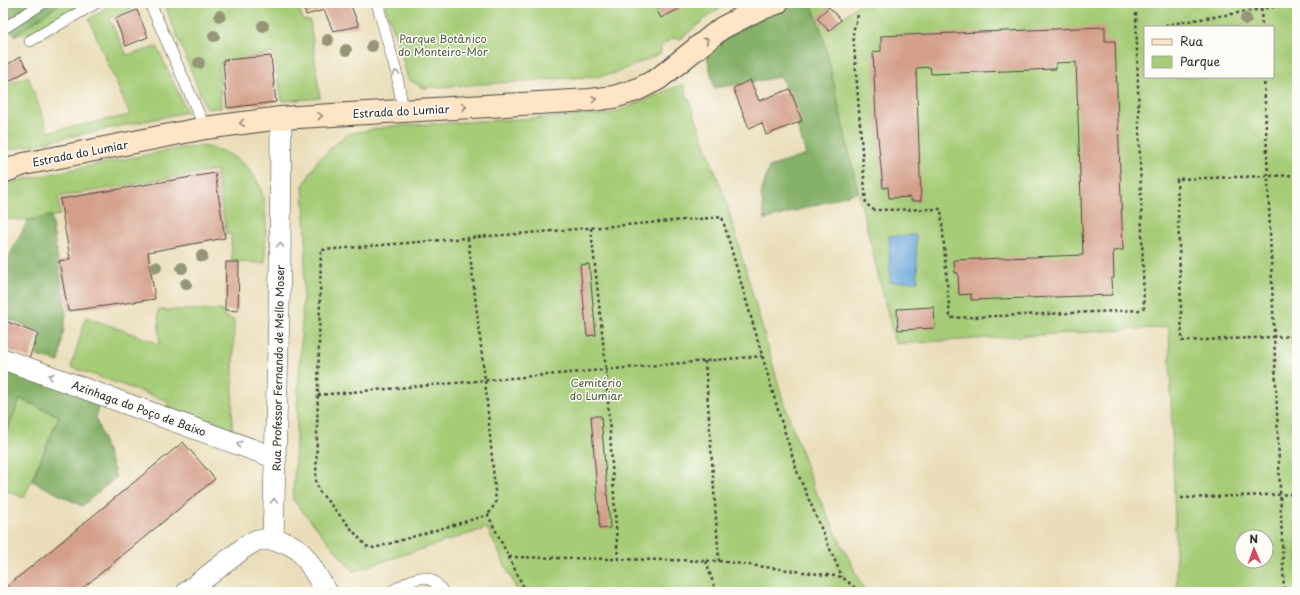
<svg xmlns="http://www.w3.org/2000/svg" width="1300" height="595" viewBox="0 0 1300 595" font-family="'Playpen Sans',sans-serif">
	<style>
		.green { fill: #a6cc77; stroke: #687c51; fill-rule: evenodd }
		.forest { fill: #84b068; stroke: #586e4a }
		.water { fill: #68a6da; stroke: #4a6882 }
		.building { fill: #d49f8a }
		.lines { fill: none; stroke-linecap: round; stroke-linejoin: round }
		.lane-casing { stroke: #484640; stroke-width: 12 }
		.street-casing { stroke: #484640; stroke-width: 22 }
		.secondary-casing { stroke: #484640; stroke-width: 24 }
		.path { stroke: #484640; stroke-width: 2.5; stroke-dasharray: 3 3; stroke-linecap: butt }
		.lane { stroke: #fff; stroke-width: 11 }
		.street { stroke: #fff; stroke-width: 21 }
		.secondary { stroke: #fde5c5; stroke-width: 22 }
		.tree { fill: #959678 }
		.oneway { stroke: #948878 }
		.oneway2 { stroke: #a0a0a0 }
		.labels { text-anchor: middle; dominant-baseline: central; stroke-width: 3; stroke-linejoin: round; paint-order: stroke }
		.park-label { font-size: 11px; fill: #505b42; stroke: #fdfcf7 }
		.street-label { font-size: 11px; fill: #2b2b2b; stroke: #fdfcf7 }
	</style>
	<rect width="100%" height="100%" fill="#fdfcf7"/>
	<filter id="ink" filterUnits="userSpaceOnUse"><feTurbulence type="fractalNoise" baseFrequency=".025" numOctaves="2"/><feDisplacementMap in="SourceGraphic" scale="8" xChannelSelector="R" yChannelSelector="G"/><feConvolveMatrix kernelMatrix="1 2 1 2 8 2 1 2 1" color-interpolation-filters="sRGB"/></filter>
	<filter id="wash" filterUnits="userSpaceOnUse"><feTurbulence type="fractalNoise" baseFrequency=".012" numOctaves="4" result="noise"/><feDisplacementMap in="SourceGraphic" scale="16" xChannelSelector="R" yChannelSelector="G"/><feGaussianBlur stdDeviation="0.9" result="paint"/><feColorMatrix in="noise" values="0 0 0 0 0 0 0 0 0 0 0 0 0 0 0 0 0 1.4 0 .05"/><feComposite in="paint" operator="in"/></filter>
	<g filter="url(#wash)">
		<rect width="100%" height="100%" fill="#eadeba"/>
		<path class="green" d="M61,3H84L31,33L15,35Z
			M112,3H116L131,9L109,19L127,55L157,47L187,112L3,151V87L28,76L48,132L130,115L89,19Z
			M164,3H297L303,20L310,21L320,98L282,101L274,53L220,62L221,108H206Z
			M384,3H730L715,11L680,39C672,36 666,42 661,47V53L616,73L600,76L423,88L408,79L399,45Z
			M811,3C825,3 832,10 841,20L859,3H1297V592H1177L1169,327L895,344L854,175L823,36ZM1145,27H1273V77H1145ZM1242,537H1266V561H1242Z
			M683,84L726,201L782,397L814,488L863,588L870,592H518L487,528L353,571L293,500L306,235L303,186L318,160L347,134L392,126L611,114Z
			M200,146C235,150 262,172 265,208C267,226 265,245 265,263L232,262L231,234H225L226,231L216,170L58,197L60,215L28,220L3,219V186L7,184L25,179L181,148Z
			M158,310H222L223,316L234,320L232,433L165,410L168,401L71,367L86,317L160,344Z
			M20,399L59,416L24,498L3,489V440Z"/>
		<path class="forest" d="M3,3H61L15,35L3,25Z
			M799,3H811L823,36L858,192L765,220L761,194L769,167L806,155L790,101L781,77L714,88L706,51L745,26Z
			M51,216L66,313L59,362L37,356L41,332L3,317V268L28,220Z
			M3,367L99,400L96,419L116,477L82,506L32,481L59,416L20,399L3,440Z"/>
		<path class="water" d="M916,235L918,281L890,282L889,236Z"/>
		<g id="blocks">
			<path class="building" d="M302,3H350L359,26L333,31L324,10L306,15Z
				M653,3H686L687,5L661,18Z
				M829,7L841,20L829,31L817,18Z
				M137,10L148,37L126,46L115,19Z
				M1105,27V41H1115L1123,250L1113,251L1114,278L1111,279L1112,295L971,300V294L959,295L958,273H955L954,260L1083,255L1076,62L1056,63V69L931,74L930,67L916,68L921,201H911V197L889,198L888,187L883,188L876,117L873,52L881,51V36Z
				M271,56L276,102L227,108L223,60Z
				M20,57L28,70L3,85V67Z
				M750,80L759,101L790,89L802,121L766,135L762,123L749,128L733,88Z
				M215,173L225,238L148,252L155,299L68,311L59,261L70,259L60,199Z
				M226,262H239L238,311L225,310Z
				M589,264L596,335L587,336L580,265Z
				M934,307L935,328L898,330L897,309Z
				M3,320L38,334L29,358L3,348Z
				M591,416H601L610,528L600,529Z
				M183,442L215,479L78,592H8L5,588Z"/>
		</g>
	</g>
	<g filter="url(#ink)">
		<use href="#blocks" fill-opacity="0" stroke="#484640" stroke-width="1"/>
		<g class="lines">
			<defs>
				<path id="lane" d="M150,3L205,128
					M377,3L397,75L403,111
					M3,29L43,3
					M30,41L96,3
					M391,592C411,580 427,567 443,592"/>
				<path id="street" d="M3,359L276,458
					M273,540L280,270L281,118
					M187,592L245,547L257,540H273L287,543L299,550L307,560L327,592"/>
				<path id="secondary" d="M3,172L24,164L205,128L281,118L590,100L614,97L636,90L658,79L722,28L755,11L777,3"/>
			</defs>
			<use href="#lane" class="lane-casing"/>
			<use href="#street" class="street-casing"/>
			<use href="#secondary" class="secondary-casing"/>
			<path class="path" d="M1261,9L1262,27
				M858,15L853,32L866,204L874,210L941,209L950,318L1141,310L1144,308L1136,13
				M1165,25L1297,3
				M1264,77L1284,592
				M1297,175L1177,179L1182,341L1297,336
				M591,228L606,370L618,559
				M468,238L485,380L496,502L488,515
				M705,361L719,561
				M318,395L762,356
				M1181,498L1297,494
				M509,557L719,561L842,577L860,592
				M706,561L716,592
				M526,592L488,515L374,548L366,546L319,491L316,481L321,250L722,217L780,417L798,474L842,577"/>
			<use href="#lane" class="lane"/>
			<use href="#street" class="street"/>
			<use href="#secondary" class="secondary"/>
		</g>
		<g class="tree">
			<circle cx="220" cy="16" r="6"/>
			<circle cx="1246" cy="19" r="6"/>
			<circle cx="263" cy="26" r="6"/>
			<circle cx="214" cy="36" r="6"/>
			<circle cx="328" cy="40" r="6"/>
			<circle cx="372" cy="46" r="6"/>
			<circle cx="346" cy="50" r="6"/>
			<circle cx="199" cy="63" r="6"/>
			<circle cx="202" cy="256" r="6"/>
			<circle cx="156" cy="267" r="6"/>
			<circle cx="182" cy="268" r="6"/>
			<circle cx="186" cy="284" r="6"/>
		</g>
		<defs><path id="oneway-chevron" d="M-2-3.5L2.5 0L-2 3.5" fill="none" stroke-width="1.6" stroke-linecap="round" stroke-linejoin="round"/></defs>
		<g class="oneway">
			<use href="#oneway-chevron" transform="translate(706 40) rotate(-39)"/>
			<use href="#oneway-chevron" transform="translate(594 99) rotate(-7)"/>
			<use href="#oneway-chevron" transform="translate(464 107) rotate(-3)"/>
			<use href="#oneway-chevron" transform="translate(320 116) rotate(-3)"/>
			<use href="#oneway-chevron" transform="translate(242 123) rotate(172)"/>
		</g>
		<g class="oneway2">
			<use href="#oneway-chevron" transform="translate(396 73) rotate(-104)"/>
			<use href="#oneway-chevron" transform="translate(280 245) rotate(-89)"/>
			<use href="#oneway-chevron" transform="translate(51 376) rotate(-160)"/>
			<use href="#oneway-chevron" transform="translate(239 444) rotate(-160)"/>
			<use href="#oneway-chevron" transform="translate(274 501) rotate(-88)"/>
		</g>
	</g>
	<g class="labels">
		<g class="park-label">
			<text x="443" y="38">Parque Botânico<tspan x="443" dy="13">do Monteiro-Mor</tspan></text>
			<text x="596" y="382">Cemitério<tspan x="596" dy="13">do Lumiar</tspan></text>
		</g>
		<g class="street-label">
			<text transform="translate(401 111) rotate(-3)">Estrada do Lumiar</text>
			<text transform="translate(80 153) rotate(-11)">Estrada do Lumiar</text>
			<text transform="translate(278 368) rotate(-89)">Rua Professor Fernando de Mello Moser</text>
			<text transform="translate(139 408) rotate(20)">Azinhaga do Poço de Baixo</text>
		</g>
	</g>
	<rect width="1300" height="595" fill="none" stroke="#fdfcf7" stroke-width="16"/>
	<rect x="1144" y="26" width="130" height="52" fill="#fdfcf7" stroke="#a9a8a5"/>
	<rect x="1152" y="39" width="20" height="6" fill="#fde5c5" stroke="#a9a8a5"/>
	<text x="1180" y="46" font-size="12" fill="#2b2b2b">Rua</text>
	<rect x="1152" y="56" width="20" height="12" fill="#a6cc77" stroke="#a9a8a5"/>
	<text x="1180" y="66" font-size="12" fill="#2b2b2b">Parque</text>
	<g transform="translate(1254 549) rotate(358)"><circle r="19" fill="#fdfcf7" stroke="#a9a8a5"/>
	<path d="M0-3L7 15L0 10L-7 15Z" fill="#d1495b"/>
	<text y="-6" font-size="11" font-weight="bold" text-anchor="middle" fill="#2b2b2b">N</text>
	</g>
</svg>
